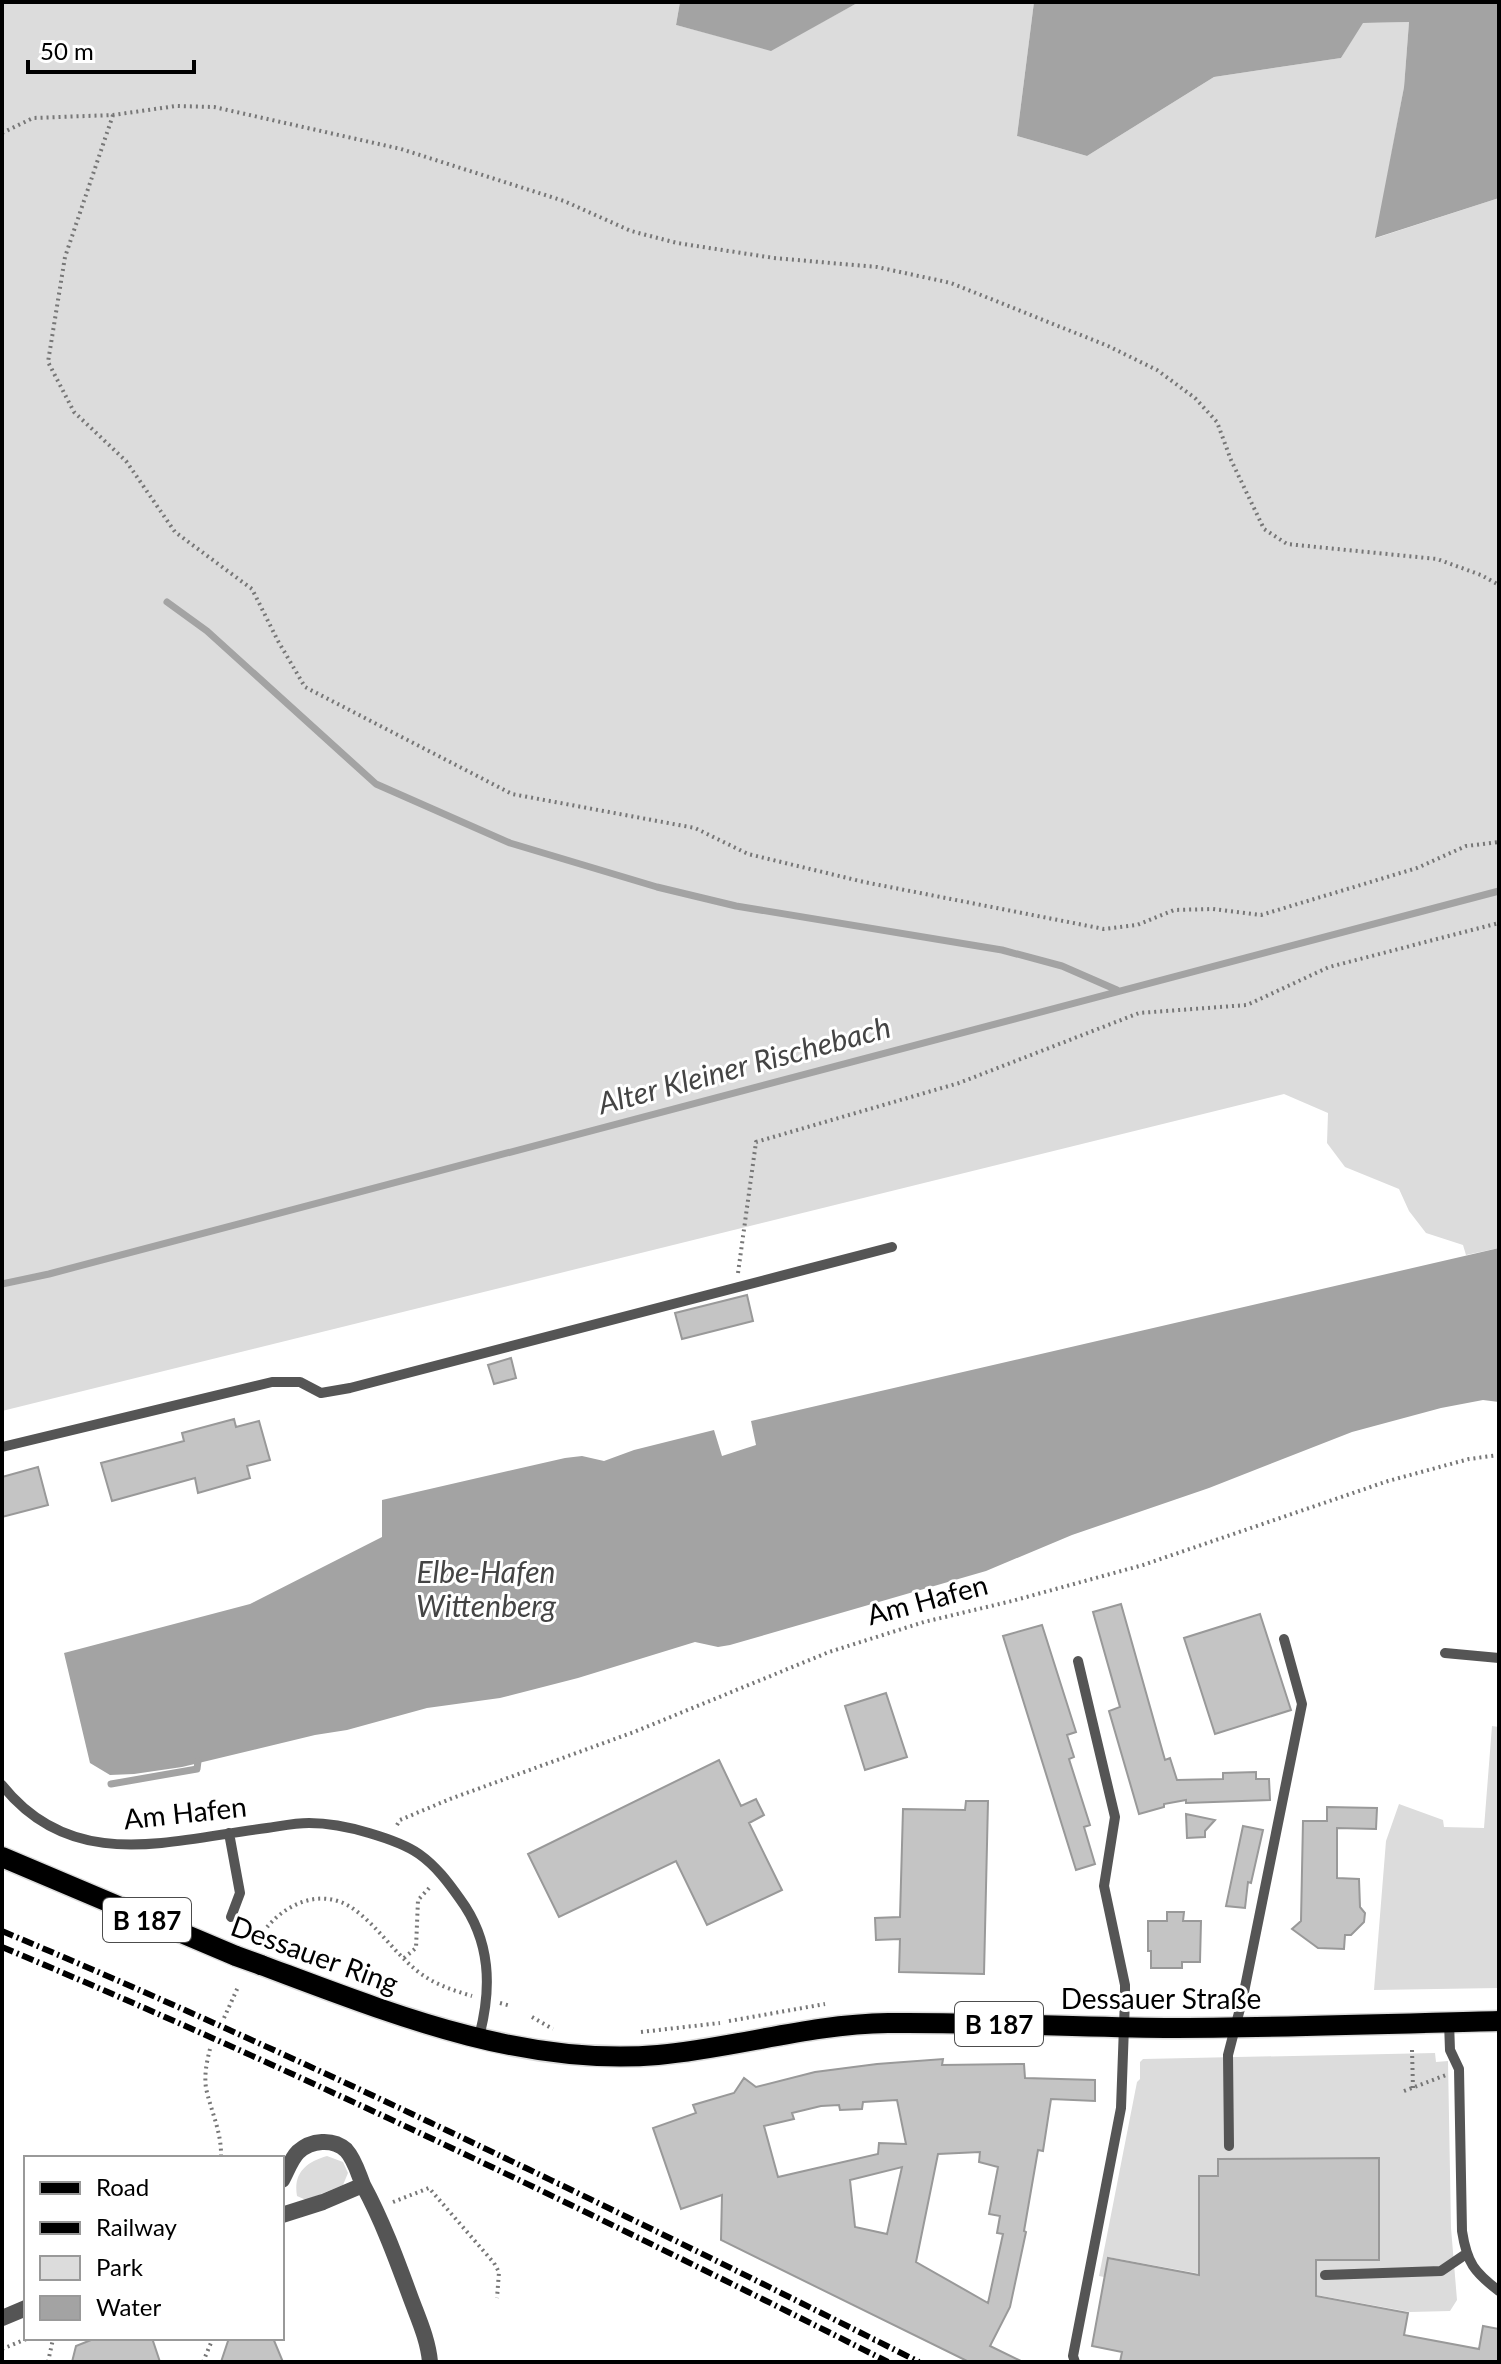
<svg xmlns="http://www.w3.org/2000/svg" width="1501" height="2364" viewBox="0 0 1501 2364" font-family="Lato,sans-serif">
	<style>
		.green { fill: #dcdcdc }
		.water { fill: #a3a3a3 }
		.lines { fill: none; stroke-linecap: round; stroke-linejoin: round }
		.stream { stroke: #a3a3a3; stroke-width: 7 }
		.building { fill: #c4c4c4; stroke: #999; stroke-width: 2; fill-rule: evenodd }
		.primary-casing { stroke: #dbdbdb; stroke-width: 23 }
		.path { stroke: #777; stroke-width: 4; stroke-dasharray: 2 4; stroke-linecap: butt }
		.lane { stroke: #555; stroke-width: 10 }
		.street { stroke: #555; stroke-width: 16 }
		.primary { stroke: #000; stroke-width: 20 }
		.rail { stroke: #000; stroke-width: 6; stroke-dasharray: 12 4 2 4; stroke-linecap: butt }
		.primary-bridge-casing { stroke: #dbdbdb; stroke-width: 23; stroke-linecap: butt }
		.primary-bridge { stroke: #000; stroke-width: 20 }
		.labels { text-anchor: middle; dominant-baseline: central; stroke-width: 6; stroke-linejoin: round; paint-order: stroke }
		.shield { fill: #fff; stroke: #4c4c4c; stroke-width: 2 }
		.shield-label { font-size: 26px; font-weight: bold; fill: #000 }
		.street-label { font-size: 28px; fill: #000; stroke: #fff }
		.water-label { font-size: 30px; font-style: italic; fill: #444; stroke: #fff }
	</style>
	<rect width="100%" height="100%" fill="#fff"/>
	<path class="green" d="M2,2H680L676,25L771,50L859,2H1034L1017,136L1087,156L1214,77L1341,58L1362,23L1409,22L1404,87L1376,238L1499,198V1248L1466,1255L1463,1245L1426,1233L1409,1211L1399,1189L1345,1167L1327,1143L1328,1113L1284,1094L2,1411Z
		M1492,1726L1499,1727V1988L1374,1990L1386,1841L1399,1804L1443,1820L1444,1827L1484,1828Z
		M1435,2053L1436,2062L1448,2061L1451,2228L1457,2300L1450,2311L1410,2312L1108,2257L1104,2277L1099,2276L1137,2082L1140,2079V2062L1143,2059Z
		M327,2156L343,2162L348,2173L343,2185L306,2200L297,2196C293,2173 306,2162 327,2156Z"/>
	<path class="water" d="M680,2H859L771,51L676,25Z
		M1034,2H1499V198L1375,238L1404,87L1409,22L1363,23L1341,58L1214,77L1087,156L1017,136Z
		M1499,1248V1402L1483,1400L1441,1408L1352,1432L1209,1488L1072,1535L986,1571L730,1645L718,1647L695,1642L578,1678L500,1698L427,1708L347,1730L315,1735L182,1767L134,1774L110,1775L90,1763L64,1653L250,1604L382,1537V1500L565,1458L582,1456L604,1461L634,1450L714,1430L722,1456L756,1445L751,1421Z"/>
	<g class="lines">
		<path class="stream" d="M167,602L207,631L376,784L510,843L657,887L736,906L1002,950L1062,966L1117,990
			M2,1284L49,1274L1499,891
			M111,1784L197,1769L198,1761"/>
	</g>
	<path class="building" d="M747,1295L753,1321L682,1339L675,1313Z
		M511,1358L516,1378L494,1384L488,1365Z
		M234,1419L236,1427L259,1421L270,1460L247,1466L250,1478L198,1493L195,1478L112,1501L101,1463L184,1441L182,1433Z
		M38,1467L48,1505L2,1517V1477Z
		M1121,1604L1165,1760L1170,1758L1177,1780L1223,1779V1773L1256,1772V1779H1269L1270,1800L1186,1803V1800L1164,1804V1807L1139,1814L1109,1711L1120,1707L1093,1612Z
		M1260,1614L1291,1710L1215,1734L1184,1638Z
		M1042,1625L1076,1732L1067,1735L1074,1757L1069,1759L1090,1825L1084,1827L1095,1864L1076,1870L1003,1636Z
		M886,1693L907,1757L865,1770L845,1706Z
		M719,1760L741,1806L756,1799L764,1815L749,1823L782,1890L707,1925L676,1861L559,1917L528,1854Z
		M966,1801H988L984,1974L899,1972L900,1939L876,1940L875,1918L900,1917L903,1809L965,1810Z
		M1327,1807L1377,1808L1376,1829L1337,1828V1878L1359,1879L1360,1907L1365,1913L1364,1922L1351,1935H1345L1344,1949L1318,1948L1292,1929L1301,1921L1303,1821H1327Z
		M1186,1814L1215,1820L1205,1831V1837L1187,1838Z
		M1243,1826L1263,1830L1251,1883L1248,1882L1245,1908L1226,1906Z
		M1167,1912H1184L1183,1921H1201L1200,1962H1182V1968H1151V1951H1148V1921H1167Z
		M943,2059L942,2065L1024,2064L1025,2078L1095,2080V2101L1051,2099L1043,2151L1038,2150L1024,2231L1026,2232L1010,2307L990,2346L1023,2362H969L721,2240L722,2195L681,2209L653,2128L696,2113L693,2105L734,2093L744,2078L756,2087L815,2072L877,2064ZM897,2100L906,2144L879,2143L878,2154L778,2177L764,2126L794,2119L792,2113L821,2106L839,2105L840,2110L862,2109L863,2102ZM980,2152L979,2162L998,2167L989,2214L1000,2216L997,2233L1003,2234L988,2303L916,2262L938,2154ZM902,2167L887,2234L855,2227L850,2180Z
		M1379,2158V2260H1316V2296L1408,2313L1404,2335L1479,2349L1483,2326L1499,2329V2362H1120L1122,2352L1092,2346L1108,2258L1199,2275V2176H1218V2159Z
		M96,2338H152L160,2362H72L76,2346Z
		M229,2338H273L283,2362H221Z"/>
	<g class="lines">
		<defs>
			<path id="primary" d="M2,1857L236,1956
				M261,1965C387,2012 521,2067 658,2055C735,2048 810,2024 888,2023C980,2022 1073,2027 1165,2028C1276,2028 1388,2024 1499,2021"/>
		</defs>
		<use href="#primary" class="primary-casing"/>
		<path class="path" d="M113,115L65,257L48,362L74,412L126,461L175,532L252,589L278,641L305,687L512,794L695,828L748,854L864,882L1104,929L1137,925L1174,910L1213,909L1261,915L1417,868L1466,846L1499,842
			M2,133L33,118L113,115L176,106L214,107L401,149L564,201L631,231L677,243L774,258L877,267L951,283L1108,346L1157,370L1195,398L1217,422L1231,460L1264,529L1287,544L1437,559L1481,575L1499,585
			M738,1273L756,1142L959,1083L1139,1013L1247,1005L1329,967L1499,923
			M397,1825L400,1820L450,1799L634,1732L829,1652L924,1622L1012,1601L1143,1565L1388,1481L1469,1459L1499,1455
			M257,1942C275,1908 319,1883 355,1910C378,1927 394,1952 416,1970C433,1984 452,1990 472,1996
			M404,1958L416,1948L418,1900L431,1886
			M500,2003L511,2006
			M532,2017L553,2029
			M224,2018L238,1987
			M729,2021L825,2004
			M641,2032L720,2023
			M210,2049C207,2061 204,2074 206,2088C211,2112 222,2132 221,2158
			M1412,2050L1413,2088
			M1404,2091L1446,2075
			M393,2202L429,2188L494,2263L499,2272L497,2298
			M2,2349L29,2338
			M48,2362L53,2339
			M203,2362L213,2338"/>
		<path class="lane" d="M2,1447L272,1382H300L321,1393L350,1388L892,1247
			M1445,1653L1499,1658
			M2,1785C73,1874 170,1840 267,1828C281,1826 295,1823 309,1823C330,1823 349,1827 369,1833C386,1838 405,1844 419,1854C436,1866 448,1882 460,1899C491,1941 492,1988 479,2037
			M229,1833L240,1893L231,1917
			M1449,2022L1450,2050L1459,2069L1462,2231C1467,2263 1474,2272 1499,2291
			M1229,2146L1228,2055L1243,1997L1302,1704L1284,1639
			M1325,2275L1441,2271L1466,2254
			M1075,2362L1073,2356L1121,2108L1125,1999V1985L1104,1886L1115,1817L1078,1661"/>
		<path class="street" d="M282,2180C287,2171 291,2159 298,2152C311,2140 333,2138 346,2150C355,2160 358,2173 363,2185L323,2202L282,2215
			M363,2185C382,2220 396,2258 410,2296C418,2318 428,2339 430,2362
			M2,2318L26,2308"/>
		<use href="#primary" class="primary"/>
		<path class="rail" d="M2,1931C314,2062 617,2210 919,2362
			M2,1947C303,2073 597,2215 888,2362"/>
		<defs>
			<path id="primary-bridge" d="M236,1956L261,1965"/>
		</defs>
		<use href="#primary-bridge" class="primary-bridge-casing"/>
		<use href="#primary-bridge" class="primary-bridge"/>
	</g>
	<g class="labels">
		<g class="shield">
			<rect x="103" y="1898" width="88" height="44" rx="6"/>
			<rect x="955" y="2002" width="88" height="44" rx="6"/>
		</g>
		<g class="shield-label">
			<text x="147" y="1920">B 187</text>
			<text x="999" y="2024">B 187</text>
		</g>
		<g class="street-label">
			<text transform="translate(927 1599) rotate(-15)">Am Hafen</text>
			<text transform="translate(185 1812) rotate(-6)">Am Hafen</text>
			<text transform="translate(315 1954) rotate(20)">Dessauer Ring</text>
			<text x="1161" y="1998">Dessauer Straße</text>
		</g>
		<g class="water-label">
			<text transform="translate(744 1064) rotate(-15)">Alter Kleiner Rischebach</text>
			<text x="486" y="1571">Elbe-Hafen<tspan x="486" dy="34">Wittenberg</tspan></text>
		</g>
	</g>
	<rect width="1501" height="2364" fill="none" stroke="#000000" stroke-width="8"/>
	<rect x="24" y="2156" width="260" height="184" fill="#ffffff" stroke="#999999" stroke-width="2"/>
	<rect x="40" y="2182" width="40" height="12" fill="#000000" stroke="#999999" stroke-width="2"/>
	<text x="96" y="2196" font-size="24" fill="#000000">Road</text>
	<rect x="40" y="2222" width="40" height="12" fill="#000000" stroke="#999999" stroke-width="2"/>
	<text x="96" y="2236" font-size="24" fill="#000000">Railway</text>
	<rect x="40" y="2256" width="40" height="24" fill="#dcdcdc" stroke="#999999" stroke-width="2"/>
	<text x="96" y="2276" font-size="24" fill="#000000">Park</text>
	<rect x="40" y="2296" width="40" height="24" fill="#a3a3a3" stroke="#999999" stroke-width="2"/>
	<text x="96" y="2316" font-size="24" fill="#000000">Water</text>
	<path d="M28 60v12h166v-12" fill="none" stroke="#000000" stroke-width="4"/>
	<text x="40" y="60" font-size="24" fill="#000000" stroke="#ffffff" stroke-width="6" paint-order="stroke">50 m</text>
</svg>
